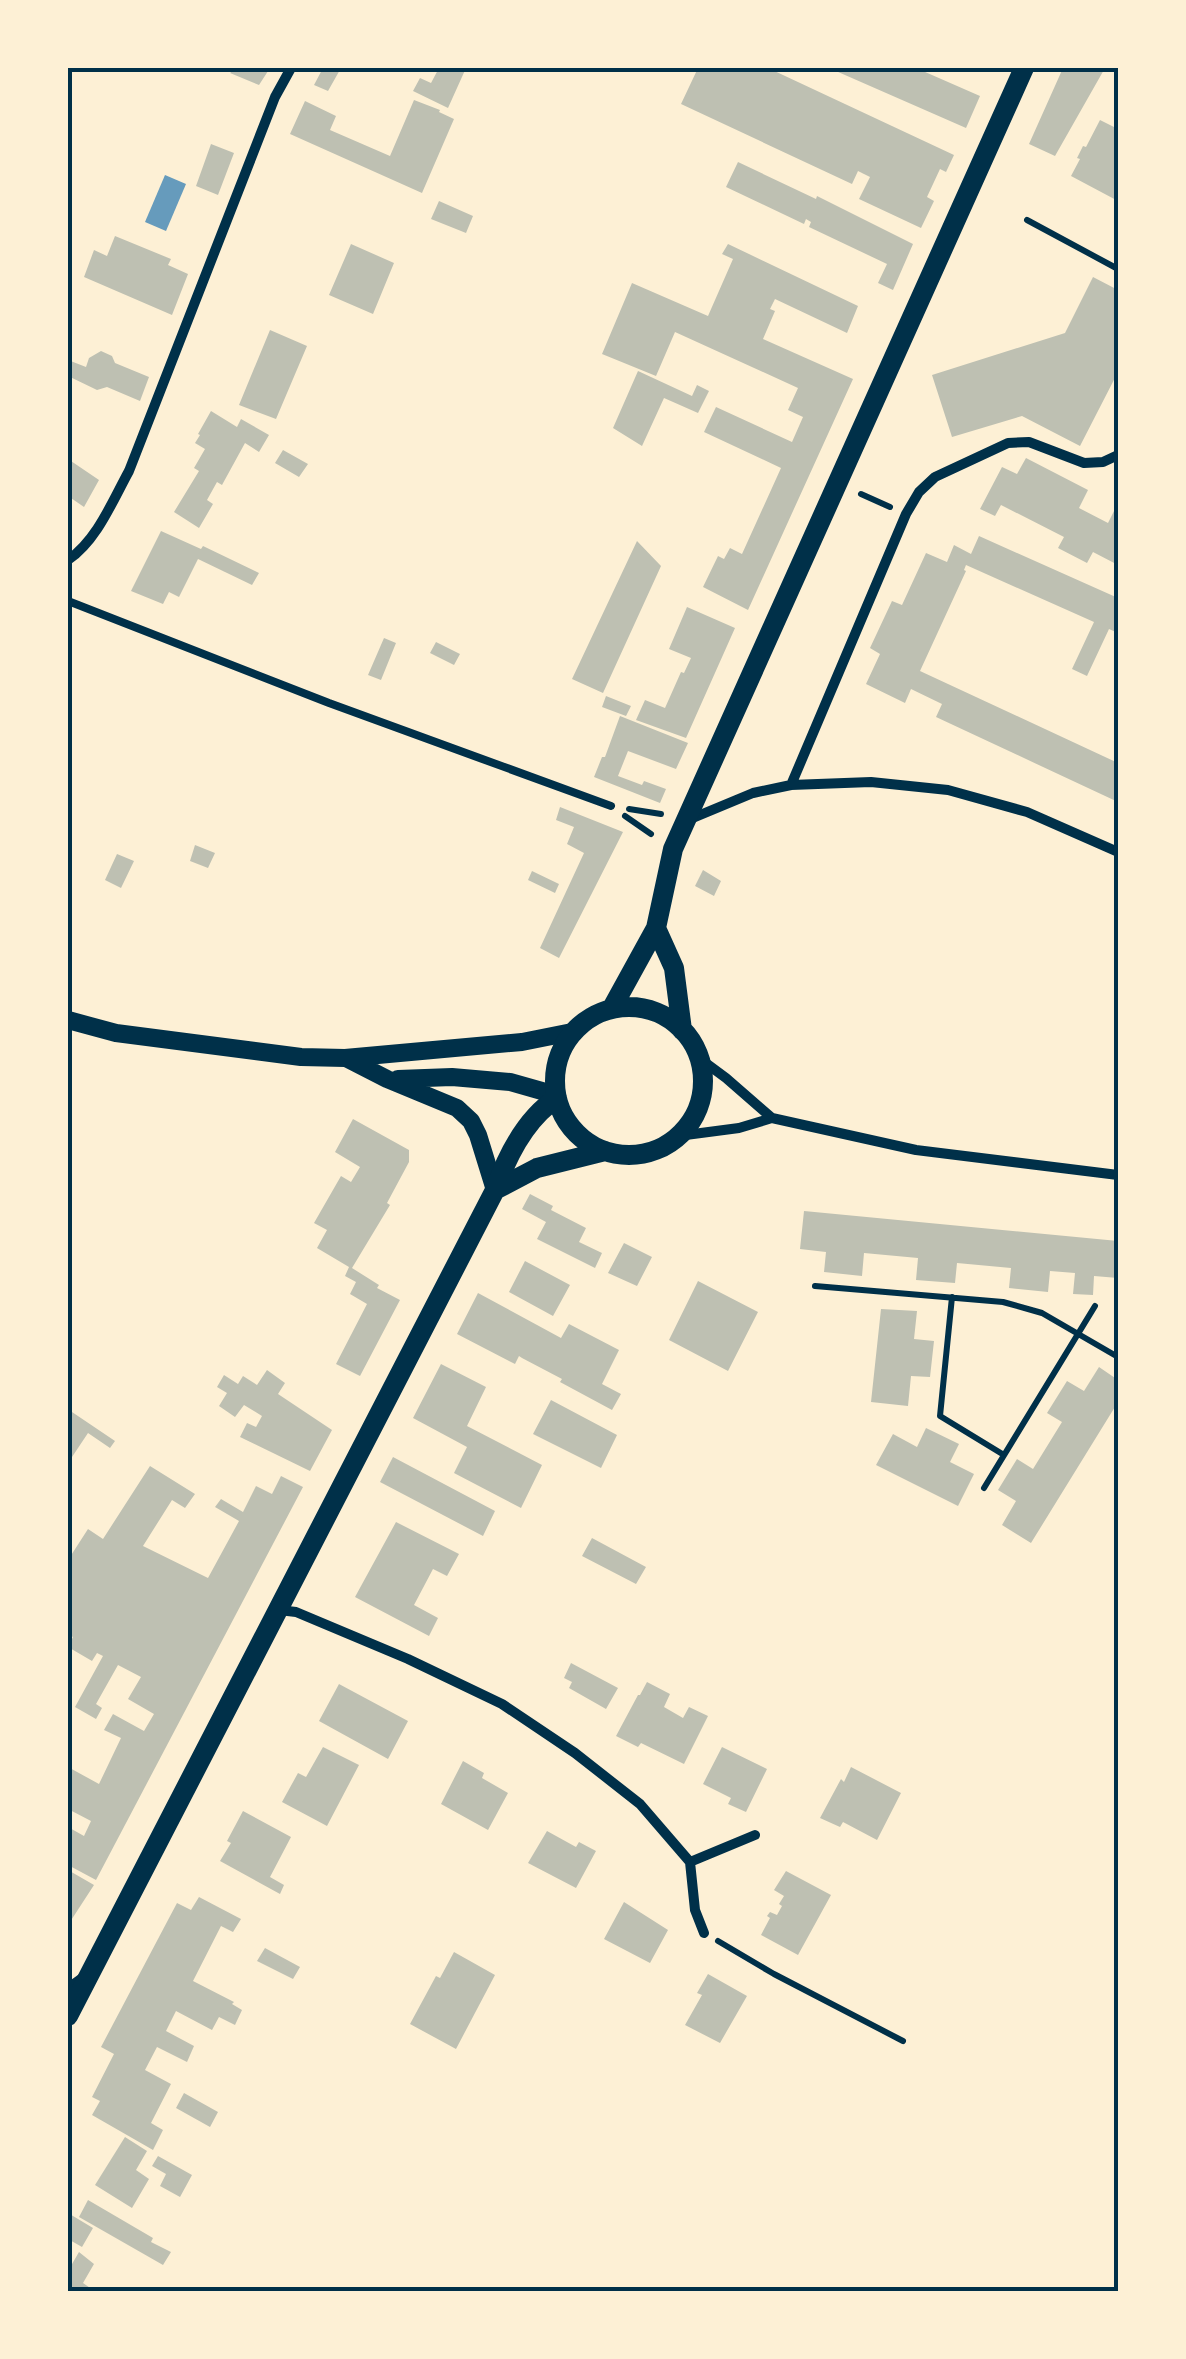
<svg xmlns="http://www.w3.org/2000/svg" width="1186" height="2359" viewBox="0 0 1186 2359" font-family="'Open Sans',sans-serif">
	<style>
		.water { fill: #669bbc }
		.building { fill: #bec0b2 }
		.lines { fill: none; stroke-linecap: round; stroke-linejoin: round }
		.path { stroke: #003049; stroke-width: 6 }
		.service { stroke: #003049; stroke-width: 8 }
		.minor { stroke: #003049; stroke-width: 10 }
		.tertiary { stroke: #003049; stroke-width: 18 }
		.secondary { stroke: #003049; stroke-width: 20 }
		.neatline { fill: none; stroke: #003049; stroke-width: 4 }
	</style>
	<rect width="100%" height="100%" fill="#fdf0d5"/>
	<path class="water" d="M165,175L186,184L166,231L145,222Z"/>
	<path class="building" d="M236,68H270L259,85L230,73Z
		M323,68H341L328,91L314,85Z
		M439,68H466L448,108L413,91L420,78L431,83Z
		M698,68H768L954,155L946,172L940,169L927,197L934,201L921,228L859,199L870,177L858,171L852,184L681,104Z
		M829,68H916L980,96L966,128Z
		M1063,68H1105L1055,156L1029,144Z
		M414,100L440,110L439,112L454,119L422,193L290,134L305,101L336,116L330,130L390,156Z
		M1100,120L1118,129V201L1071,176L1080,159L1077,158L1083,146L1086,147Z
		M211,144L234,153L218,195L196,186Z
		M738,162L816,199L817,196L913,244L893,290L878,283L887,264L809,227L811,222L806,219L804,224L726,187Z
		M439,201L473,216L466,233L431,219Z
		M115,236L171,259L168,265L188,274L172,315L84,277L94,250L107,256Z
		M351,244L394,263L373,314L329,295Z
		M728,244L858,306L847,333L775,299L770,309L775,311L763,339L853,379L748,610L703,587L718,556L724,559L730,548L742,554L781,468L704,432L716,407L792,442L803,417L788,410L798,388L675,332L656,376L602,354L632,283L708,316L733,259L722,254Z
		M1093,277L1118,290V372L1080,446L1022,416L952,437L932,375L1065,333Z
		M270,330L307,346L276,419L239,405Z
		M101,351L112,356L115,363L149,377L140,401L107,387L97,390L68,376V360L86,367L89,358Z
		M638,371L692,396L697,385L709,391L698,413L664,398L642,446L613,428Z
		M211,411L237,427L241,419L269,435L259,452L245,443L222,485L217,482L207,500L213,504L199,528L174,512L199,471L194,468L205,449L195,443L200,435L198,434Z
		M283,450L308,464L299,477L275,463Z
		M1026,458L1088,490L1079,508L1108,523L1118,503V565L1093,552L1087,563L1058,548L1064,537L1001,505L995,516L980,509L1002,467L1017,474Z
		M68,459L99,480L84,507L68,496Z
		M161,531L201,549L203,546L259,573L252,585L198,559L179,597L169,592L163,604L131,591Z
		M979,536L1118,598V633L1109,629L1087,676L1072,669L1094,622L966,565L964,570L966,571L920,671L1118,763V802L936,717L942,704L911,689L905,703L866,684L880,654L870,648L892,601L902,605L926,553L947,562L954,545L971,554Z
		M637,541L661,566L603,693L572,679Z
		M687,607L735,628L686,738L636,720L645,700L665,708L681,672L684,673L691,658L669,649Z
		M384,638L396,643L381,680L368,675Z
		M436,642L460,654L454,665L430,653Z
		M606,696L631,706L626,716L602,707Z
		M620,716L688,743L676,769L628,751L618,776L642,785L644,781L666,789L660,803L594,777L602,757H605Z
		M560,807L623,832L559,958L540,948L584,853L567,844L574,827L556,820Z
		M195,845L215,853L208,868L190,861Z
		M117,854L134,861L121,888L105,880Z
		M703,870L721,881L714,896L695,886Z
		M532,871L559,884L555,893L528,880Z
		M353,1119L409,1150V1162L387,1203L390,1205L352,1268L379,1285L377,1288L400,1300L360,1376L336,1364L367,1304L350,1294L356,1282L345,1276L349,1267L317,1248L327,1230L314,1223L341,1176L351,1182L360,1167L335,1152Z
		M530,1194L553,1206L551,1210L586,1228L579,1242L602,1253L595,1268L537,1239L546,1222L522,1209Z
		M804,1211L1118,1241V1278L1094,1276L1093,1295L1073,1294L1075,1273L1050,1271L1048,1292L1009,1288L1011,1268L957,1263L955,1283L916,1280L918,1258L864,1253L862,1276L824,1272L826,1252L800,1249Z
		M624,1243L652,1257L637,1286L608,1273Z
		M525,1261L570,1285L553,1316L509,1292Z
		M698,1281L758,1312L728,1371L669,1340Z
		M478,1293L561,1338L569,1324L619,1350L602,1384L621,1394L612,1410L560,1382L562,1379L522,1358L519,1356L515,1364L457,1334Z
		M881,1309L917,1311L914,1339L934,1341L930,1377L911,1376L908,1406L871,1402Z
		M441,1364L486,1387L467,1426L542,1465L521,1508L454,1473L467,1447L413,1418Z
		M1099,1367L1118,1380V1402L1031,1543L1002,1525L1016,1501L998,1490L1017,1459L1033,1469L1062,1422L1047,1413L1067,1381L1084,1391Z
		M267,1370L285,1383L278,1394L332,1430L310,1471L240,1437L247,1423L256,1427L262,1416L244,1405L235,1417L219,1406L227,1393L217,1387L224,1375L238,1384L243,1376L257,1385Z
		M551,1400L617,1435L601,1468L533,1434Z
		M72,1412L115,1441L110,1448L88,1433L68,1463V1419Z
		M926,1428L959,1444L950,1462L974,1474L958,1506L876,1465L893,1434L917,1447Z
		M393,1457L495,1511L483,1536L380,1482Z
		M150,1466L195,1494L185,1508L172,1500L143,1546L208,1578L239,1521L215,1507L221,1499L243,1512L256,1486L272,1494L281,1476L303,1487L96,1880L68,1865V1827L84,1836L91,1821L68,1809V1767L99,1784L121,1738L104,1730L113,1714L144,1731L154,1714L128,1699L141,1677L118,1665L96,1704L102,1708L96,1719L75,1707L103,1656L97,1653L92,1661L68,1647L73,1637L68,1634V1560L88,1529L103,1539Z
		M396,1522L459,1554L447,1576L433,1569L414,1605L438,1618L429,1636L355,1597Z
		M592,1538L646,1567L636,1584L582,1556Z
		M571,1663L618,1688L606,1709L569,1688L572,1682L564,1678Z
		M647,1682L670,1694L664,1707L683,1718L689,1707L708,1716L684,1764L641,1743L638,1747L616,1736L638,1695H640Z
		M339,1684L408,1721L388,1759L319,1721Z
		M323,1747L359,1765L327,1826L282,1802L298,1773L306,1777Z
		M722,1747L767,1769L746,1812L728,1804L731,1798L703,1784Z
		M463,1761L484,1773L482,1778L508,1793L488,1830L441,1804Z
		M851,1767L901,1793L877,1840L843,1822L840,1827L820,1818L841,1779L844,1782Z
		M243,1811L291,1837L270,1877L284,1885L280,1894L220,1861L231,1843L227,1841Z
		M547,1831L576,1847L579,1842L596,1851L576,1888L528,1863Z
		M68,1870L94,1885L68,1925Z
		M786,1871L831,1895L798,1955L761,1935L770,1918L767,1916L770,1912L777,1915L782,1906L779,1904L784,1896L774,1890Z
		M199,1897L241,1919L233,1932L221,1926L193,1981L234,2002L232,2004L242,2010L235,2025L219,2017L212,2030L176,2011L166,2031L194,2046L187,2062L157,2047L145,2070L171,2084L151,2123L163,2130L153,2150L92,2115L100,2101L92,2097L114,2054L101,2047L168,1920L177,1903L191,1910Z
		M624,1902L668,1930L650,1963L604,1939Z
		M265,1948L300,1967L293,1979L257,1961Z
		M454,1952L495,1975L456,2049L410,2024L436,1976L440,1978Z
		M708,1974L747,1996L720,2043L685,2025L702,1995L697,1993Z
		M184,2093L218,2112L210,2127L176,2108Z
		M125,2137L147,2151L136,2170L149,2179L132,2208L95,2185Z
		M158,2156L192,2175L180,2197L160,2186L166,2174L152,2166Z
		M88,2200L153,2238L151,2242L171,2252L163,2265L79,2217Z
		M68,2213L93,2228L82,2247L68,2239Z
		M79,2252L94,2264L83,2283L96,2292H68V2261L72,2264Z"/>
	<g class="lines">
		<path class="path" d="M1027,220L1118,269
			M861,494L890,507
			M629,809L661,814
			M625,816L651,834
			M815,1286L1003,1302L1042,1313L1118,1357
			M952,1297L940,1416L1004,1455
			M984,1488L1095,1306
			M718,1941L774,1974L903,2041"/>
		<path class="service" d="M68,601L329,703L611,806
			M68,1987L82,1977"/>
		<path class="minor" d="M68,560C97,540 112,502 129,471L275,97L291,68
			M791,785L906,514L919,492L935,477L1008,443L1029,442L1084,463L1103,462L1118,455
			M688,820L753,793L791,785L871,782L948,790L1027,812L1118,852
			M699,1058L726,1078L772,1118
			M678,1136L739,1128L772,1118L916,1150L1118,1175
			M279,1610L296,1612L408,1659L502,1704L575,1753L640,1804L690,1862L755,1835
			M690,1862L695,1910L704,1933"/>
		<path class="tertiary" d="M68,1020L116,1033L301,1057L345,1058L522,1042L572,1032
			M346,1058L387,1079L457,1108L471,1121L478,1135L495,1190
			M398,1079L452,1077L510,1082L556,1095"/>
		<path class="secondary" d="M656,928L674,968L682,1030
			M555 1081a74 74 0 1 1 148 0a74 74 0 1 1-148 0Z
			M612,1008L656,928L673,849L1024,68
			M495,1190L537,1168L605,1151
			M68,2016L495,1190C507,1156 526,1118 557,1098"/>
	</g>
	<rect width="1186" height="2359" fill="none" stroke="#fdf0d5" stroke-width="140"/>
	<rect x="70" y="70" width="1046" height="2219" class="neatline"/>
</svg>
